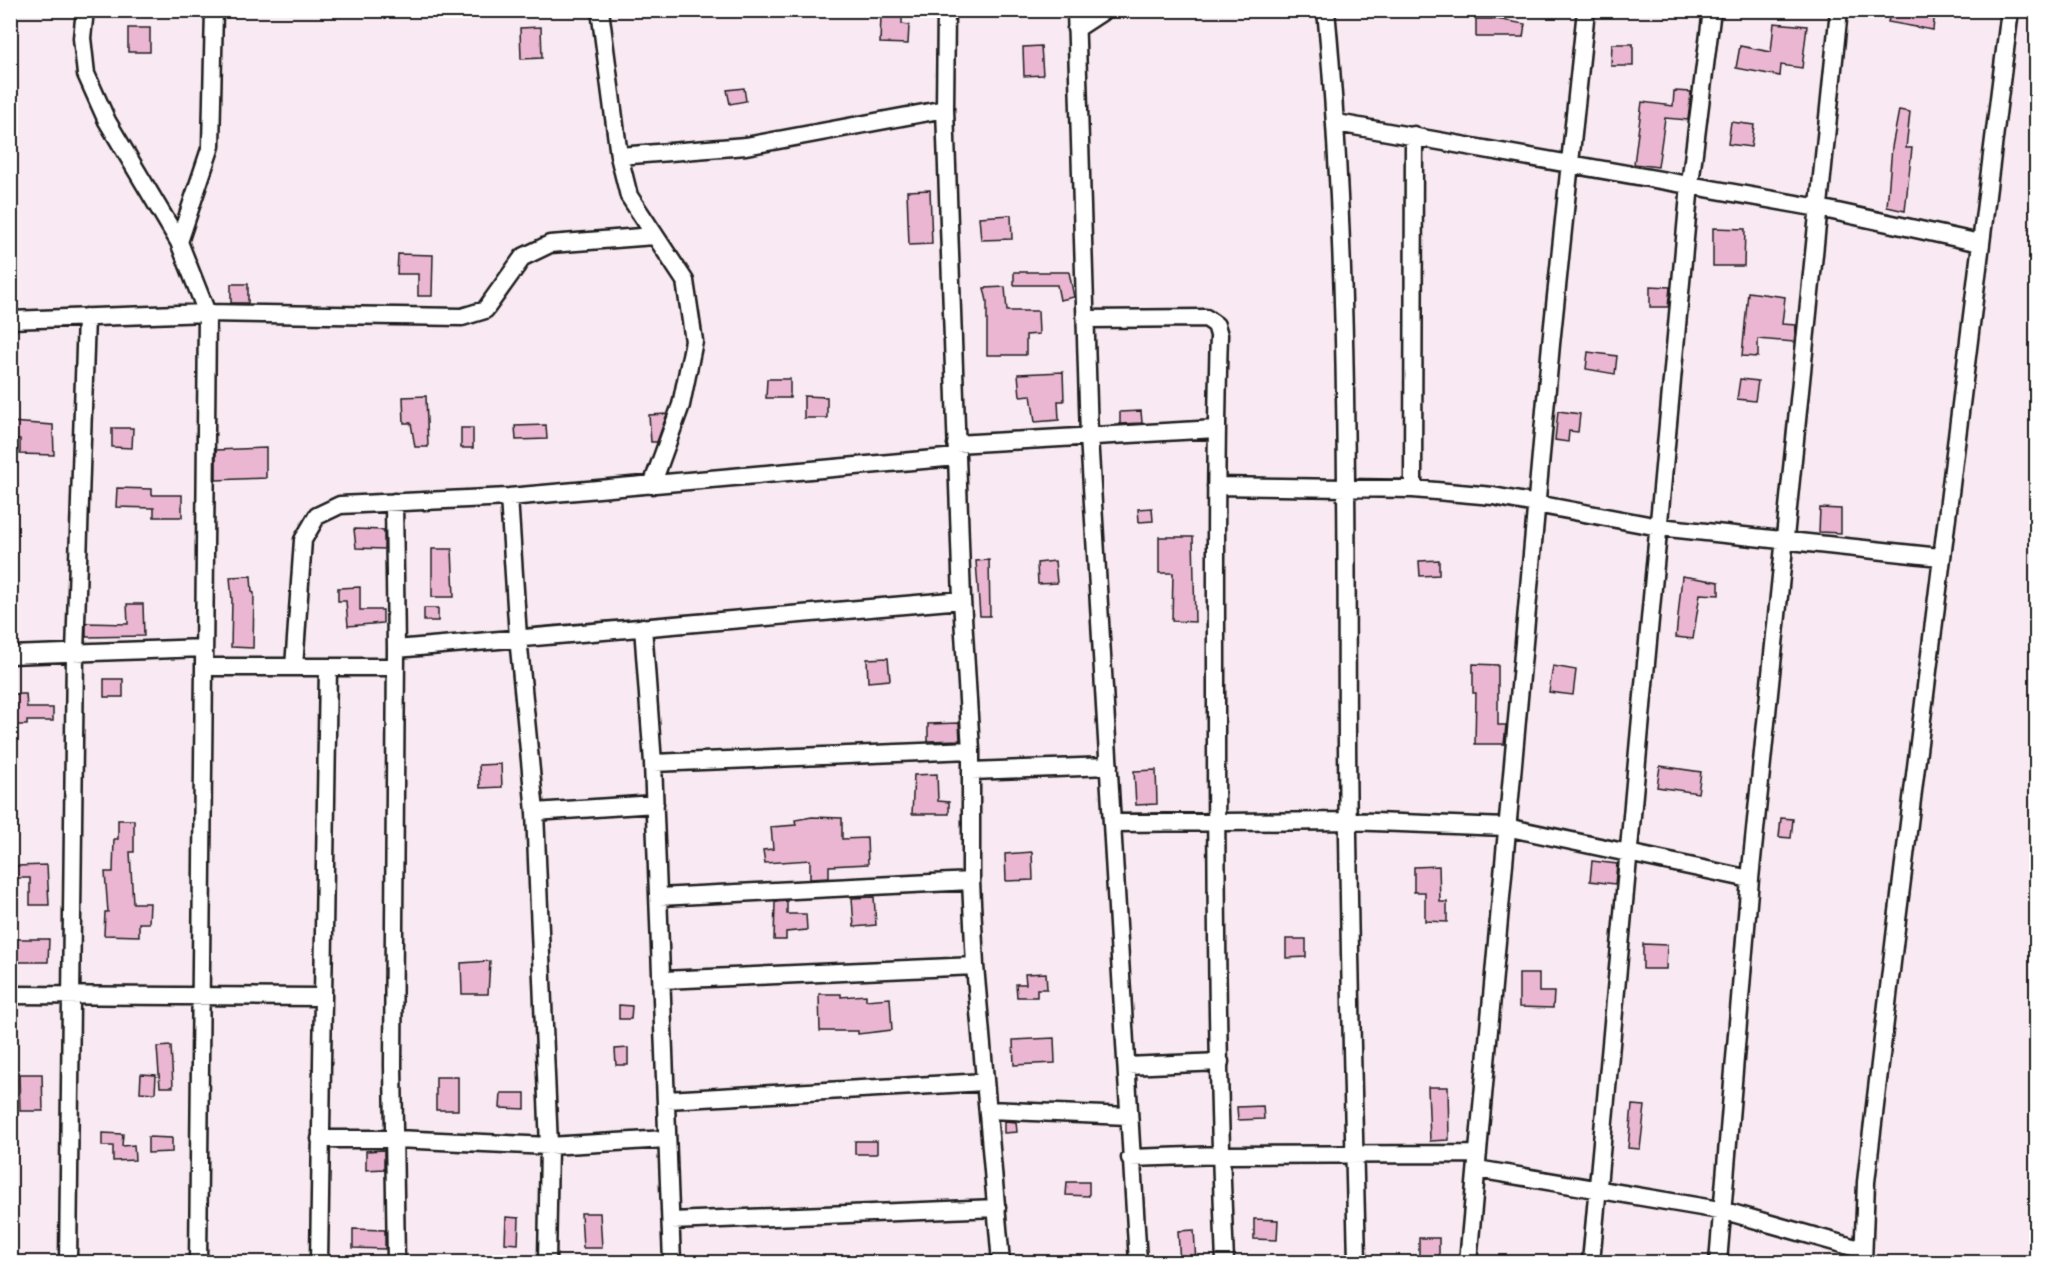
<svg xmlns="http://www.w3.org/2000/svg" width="2047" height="1273" viewBox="0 0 2047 1273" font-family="'Comic Neue',sans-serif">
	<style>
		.building { fill: #eab6d2; stroke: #1c1c1c; stroke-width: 1.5 }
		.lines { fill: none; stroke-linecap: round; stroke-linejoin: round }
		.street-casing { stroke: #1c1c1c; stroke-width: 21 }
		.street { stroke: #fff; stroke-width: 16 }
	</style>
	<rect width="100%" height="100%" fill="#f9e9f2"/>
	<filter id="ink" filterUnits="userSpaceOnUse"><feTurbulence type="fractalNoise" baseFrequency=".0167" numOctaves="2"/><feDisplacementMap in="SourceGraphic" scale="12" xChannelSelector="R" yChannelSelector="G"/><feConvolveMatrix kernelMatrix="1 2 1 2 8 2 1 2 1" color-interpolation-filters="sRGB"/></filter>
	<g filter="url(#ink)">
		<path class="building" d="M1891,10L1935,11L1933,30L1888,22Z
			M881,15L902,16V24L909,25L908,44L880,43Z
			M1476,19H1496L1525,24L1523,37H1476Z
			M1774,23L1807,26L1802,68L1781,65L1780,76L1736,68L1740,46L1771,52Z
			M541,27L542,58L521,59L520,28Z
			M128,28H150V52H128Z
			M1612,44H1633V66H1611Z
			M1041,46L1043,75L1024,76L1023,47Z
			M744,88L746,101L730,104L727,90Z
			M1674,91L1691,92L1688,120L1665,118L1658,167L1634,164L1642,102L1673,106Z
			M1899,110L1910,112L1906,148H1912L1905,211L1887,207L1892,147Z
			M1731,122L1754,125L1751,147L1728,144Z
			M930,190L932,244L909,245L907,191Z
			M1011,215L1012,239L981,240L979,217Z
			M1713,228L1745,229L1744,266H1713Z
			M398,254L433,255L432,296H418V274H397Z
			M1014,272H1069L1074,297L1060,300L1057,285H1014Z
			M231,284H248V303H231Z
			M1650,286L1670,287L1668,307H1650Z
			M1005,287L1007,311H1038L1039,334L1026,335V355H987V301L984,288Z
			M1748,292L1785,297L1782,324L1796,325L1794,342L1758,339V357L1742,356Z
			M1588,352L1617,356L1615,374L1586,369Z
			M1063,372L1064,401H1058L1059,420L1035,422L1031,395L1020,396L1018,374Z
			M767,379H790V398H766Z
			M1740,379L1758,381L1755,401L1737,399Z
			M426,396L428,447H415L411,423H404L403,397Z
			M804,396L827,397V418H804Z
			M1141,411L1142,423L1120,424V412Z
			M1558,411L1580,414L1578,432L1569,431L1568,442L1555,440Z
			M667,414L657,442H651L649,415Z
			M10,422L53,425L54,455L20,454V439H10Z
			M546,425L547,439L516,440L515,426Z
			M112,428H133L132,448L112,447Z
			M461,428H473V448H461Z
			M266,448V478L216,480V450Z
			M117,488L152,489V495H182V517H154V508L116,507Z
			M1152,508L1153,521L1139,522L1138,509Z
			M1820,508L1841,509V533L1819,532Z
			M354,529L384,530V549L356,548Z
			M1159,537H1193L1195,622L1172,621L1173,573H1159Z
			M432,549H452L454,597H432Z
			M989,560L990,616H980L976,561Z
			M1439,560V575L1420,576L1419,561Z
			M1055,561L1057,583L1038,584L1037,563Z
			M251,576L252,592L254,593L253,648L231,647L232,600L230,577Z
			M1682,576L1719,582V595L1700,594L1693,639L1676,637Z
			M360,587V610H383V623L348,626L346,601H338V588Z
			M127,604H143L144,636L86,637V623L128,624Z
			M424,608H438V621H424Z
			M888,658L890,680L868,682L867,659Z
			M1473,664L1498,665V725H1506L1504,744H1475L1476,693H1473Z
			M1553,666L1576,670L1573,695L1549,692Z
			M104,679H123V697H104Z
			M13,694H26L27,708H53V721H27V725H14Z
			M959,723L960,740L928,741V724Z
			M501,764L502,787L480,788L479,765Z
			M1660,766L1701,772L1698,793L1657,787Z
			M1156,770L1157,804L1136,805L1134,771Z
			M937,774L938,801L949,802V814H912L914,775Z
			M812,817L842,818V839L867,838L868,864L829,866V878L810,879V860L765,863L763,850L773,849L771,827L796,825L795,820Z
			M1781,818L1793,819L1791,838L1779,837Z
			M118,820H134V852H130L133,903H150L149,923H139V936L104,935L105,912H108L105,872H113L114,839H118Z
			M1032,852L1033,880L1006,881L1005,854Z
			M1592,861L1617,864L1615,884L1590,881Z
			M47,865L49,905H30V878H16V866Z
			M1439,866L1440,902H1447V922L1425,921V892H1414V867Z
			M874,897L876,925L854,927L852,898Z
			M787,901V914H806L807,930L786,932V940H774L775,902Z
			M13,939H49L48,962H13Z
			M1286,939H1306V957L1286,958Z
			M1643,944L1667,945L1666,969H1643Z
			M490,961L488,994H462L461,963Z
			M1046,973L1047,989H1037V997H1017L1016,984H1026L1025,974Z
			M1519,974H1539V992H1554L1553,1008L1519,1007Z
			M819,994H841V997L866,995V1000L890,998L892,1030L858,1034V1031H820Z
			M619,1005L632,1006L631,1019H619Z
			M1054,1038L1055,1063L1014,1065L1013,1040Z
			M171,1046L173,1087H160L157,1047Z
			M628,1048V1065H616L615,1049Z
			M19,1074H42L43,1111H20Z
			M141,1074L156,1075L155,1093L140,1092Z
			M436,1077H458V1110H436Z
			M1428,1087H1448L1449,1140L1430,1141Z
			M501,1093H525V1109L500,1108Z
			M1632,1105L1645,1106L1640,1149L1628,1148Z
			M1263,1106L1264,1119L1238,1120L1237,1107Z
			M1004,1121L1016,1122L1017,1132L1004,1133Z
			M102,1133L123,1134L122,1146L134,1145L135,1160L113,1161V1146H102Z
			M148,1137L172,1138V1152L148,1153Z
			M855,1141H877V1154H855Z
			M384,1150V1169L366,1170V1151Z
			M1067,1182H1089V1196L1066,1195Z
			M581,1213H600L602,1248H583Z
			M506,1217L519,1218L518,1244L505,1243Z
			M1254,1219L1278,1220L1277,1240L1254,1239Z
			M353,1229L385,1230V1249L353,1248Z
			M1194,1230L1196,1263H1180L1178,1231Z
			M1419,1238H1439V1258H1419Z"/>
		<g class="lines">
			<defs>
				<path id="street" d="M85,10L82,38L86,74L107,121L179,242L207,313L204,667
					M600,10L619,156L629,196L685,281L694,341L681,405L652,485
					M946,10L945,109L962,600L971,750V881L975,966L1001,1262
					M1076,10L1089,436L1138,1262
					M1326,10C1349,253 1346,497 1347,740C1348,914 1353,1088 1357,1262
					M1076,29L1105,10
					M1337,123L1819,208L1980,243
					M619,156L746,146L945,109
					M179,242L211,146L214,10
					M1086,319L1206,318L1216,325L1219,335C1215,455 1216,574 1216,694C1216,883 1217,1073 1225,1262
					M10,320L207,313L462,317L485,310L523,257L550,244L654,236
					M956,444L1216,429
					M1216,486L1413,489L1493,496L1659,527L1940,557
					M1413,489L1414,135
					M509,497L518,637L535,812L549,1146L547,1262
					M394,502L396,649L393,1065L396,1262
					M643,627L653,763L672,1262
					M396,649L962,600
					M10,655L204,648
					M294,667H395
					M653,763L971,750
					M971,771L1109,766
					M535,812L655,804
					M1112,823L1348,821L1506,827L1750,879
					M659,897L971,881
					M663,980L975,966
					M10,995L322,997
					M1127,1066L1220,1062
					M667,1100L985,1082
					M988,1110L1128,1116
					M320,1139H396L549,1146L666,1139
					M1130,1158L1221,1155L1478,1154
					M1477,1169L1725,1211L1863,1250
					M671,1221L997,1208
					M68,1262L75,653L86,317
					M198,1262L204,667H294L303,540L317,516L340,505L509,497L957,457
					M319,1262L328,667
					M1468,1262L1551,344L1586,10
					M1591,1262L1690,184L1712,10
					M1718,1262L1750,879L1839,10
					M1863,1262L1866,1182L1897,920L2010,10"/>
			</defs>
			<use href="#street" class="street-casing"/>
			<use href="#street" class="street"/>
		</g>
	</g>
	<rect width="2047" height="1273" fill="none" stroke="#fff" stroke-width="36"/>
	<rect x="18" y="18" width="2011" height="1237" fill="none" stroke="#1c1c1c" stroke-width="2" filter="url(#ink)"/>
</svg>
